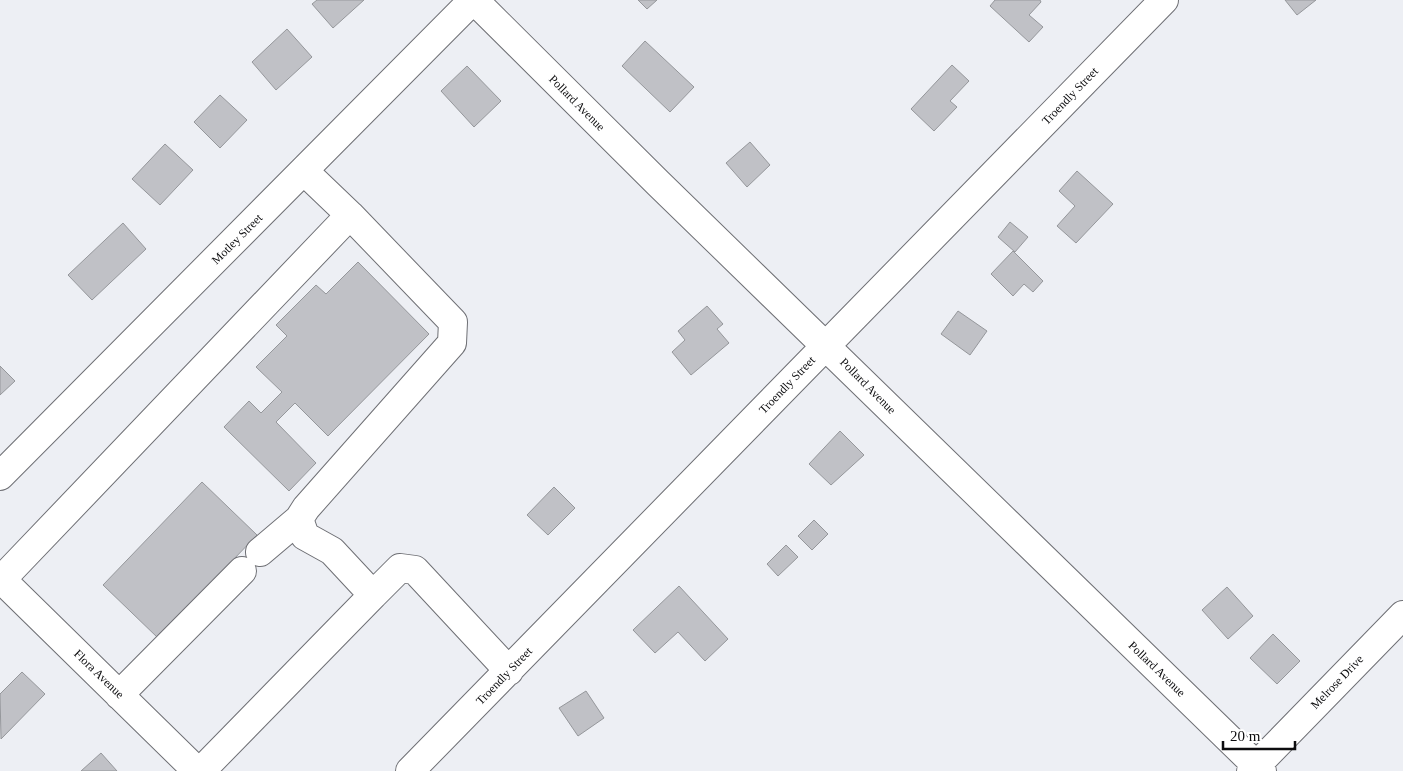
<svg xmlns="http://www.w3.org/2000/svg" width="1403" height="771" viewBox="0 0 1403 771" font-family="Georgia,serif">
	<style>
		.building { fill: #c0c1c6; stroke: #95979b }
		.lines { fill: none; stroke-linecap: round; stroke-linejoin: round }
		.minor-casing { stroke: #6e6f74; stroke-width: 30 }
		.minor { stroke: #fff; stroke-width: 28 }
		.labels { text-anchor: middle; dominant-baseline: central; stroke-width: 4.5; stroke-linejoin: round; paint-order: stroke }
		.street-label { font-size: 12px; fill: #0d0d0f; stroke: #fff }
	</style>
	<rect width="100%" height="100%" fill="#edeff4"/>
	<path class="building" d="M317,0H364L333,28L312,4Z
		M638,0H657L647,9Z
		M995,0H1040L1041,2L1029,15L1043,27L1029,42L990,6Z
		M1285,0H1316L1297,15Z
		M287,29L312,57L276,90L252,62Z
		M645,41L694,87L670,112L622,66Z
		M952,65L969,81L950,101L957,107L934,131L911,109Z
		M467,66L501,101L474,127L441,91Z
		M220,95L247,120L220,148L194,122Z
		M750,142L770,165L747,187L726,163Z
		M165,144L193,170L160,205L132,179Z
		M1077,171L1113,204L1076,243L1057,226L1075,206L1059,191Z
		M1010,222L1028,237L1015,252L998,237Z
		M123,223L146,249L92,300L68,275Z
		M1013,251L1043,281L1033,292L1024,284L1013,296L991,274Z
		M358,262L429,334L328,436L295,403L276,422L316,463L289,491L224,427L249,401L261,413L282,392L256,367L287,336L276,325L316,285L326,294Z
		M707,306L723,324L717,329L729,343L691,375L672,352L685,340L678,331Z
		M958,311L987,331L970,355L941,334Z
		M0,366L15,381L0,395Z
		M840,431L864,455L831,485L809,464Z
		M202,482L257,535L158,638L103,585Z
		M554,487L575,508L548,535L527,515Z
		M814,520L828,534L812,550L798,536Z
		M786,545L798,557L778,576L767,564Z
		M679,586L728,639L705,661L678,632L655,653L633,630Z
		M1227,587L1253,616L1228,639L1202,610Z
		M1273,634L1300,661L1277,684L1250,658Z
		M22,672L45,694L1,739L0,694Z
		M586,691L604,718L578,736L559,708Z
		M101,753L117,771H81Z"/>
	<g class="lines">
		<defs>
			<path id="minor" d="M474,0L658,183L1262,771
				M350,215L453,322L452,343L306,508L299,519L305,536L332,551L373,595L400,568L415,570L509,671
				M0,476L473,0
				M260,552L299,519
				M0,578L197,771
				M2,579L350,215L304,171
				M119,695L242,571
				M201,771L373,595
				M410,771L1164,0
				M1251,771L1403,615"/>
		</defs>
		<use href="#minor" class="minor-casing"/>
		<use href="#minor" class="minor"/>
	</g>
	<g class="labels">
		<g class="street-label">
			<text transform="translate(1070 96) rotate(-46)">Troendly Street</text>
			<text transform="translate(577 103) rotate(45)">Pollard Avenue</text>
			<text transform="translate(237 239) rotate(-45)">Motley Street</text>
			<text transform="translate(787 385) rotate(-46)">Troendly Street</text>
			<text transform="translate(868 386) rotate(45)">Pollard Avenue</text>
			<text transform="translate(1157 669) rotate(44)">Pollard Avenue</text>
			<text transform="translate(99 674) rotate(44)">Flora Avenue</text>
			<text transform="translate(504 676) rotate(-46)">Troendly Street</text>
			<text transform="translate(1337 682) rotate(-46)">Melrose Drive</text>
		</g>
	</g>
	<path d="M1223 741v8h72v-8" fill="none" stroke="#0d0d0f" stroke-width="2.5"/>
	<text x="1230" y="741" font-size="15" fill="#0d0d0f" stroke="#ffffff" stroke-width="4" paint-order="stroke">20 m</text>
</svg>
